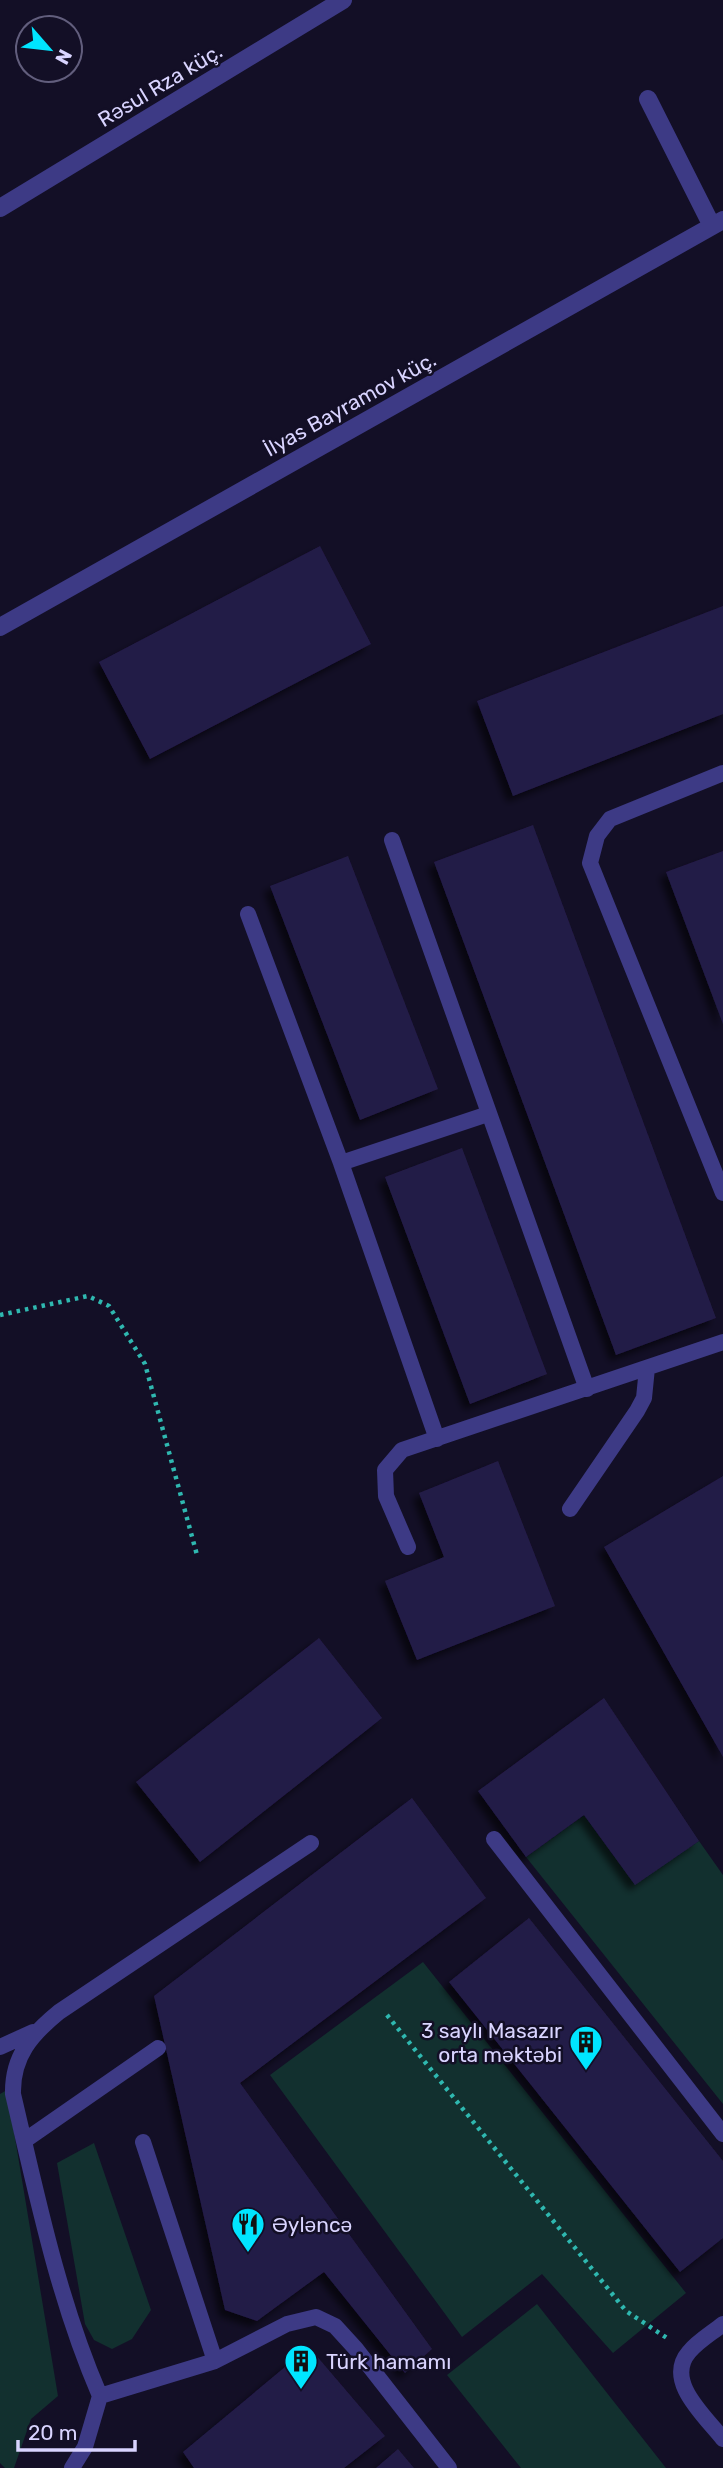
<svg xmlns="http://www.w3.org/2000/svg" width="723" height="2468" viewBox="0 0 723 2468" font-family="Rubik,sans-serif">
	<style>
		.green { fill: #12302f }
		.building { fill: #241b47; filter: url(#shadow) }
		.lines { fill: none; stroke-linecap: round; stroke-linejoin: round }
		.path { stroke: #2fb8b0; stroke-width: 4.5; stroke-dasharray: 3.5 5; stroke-linecap: butt }
		.lane { stroke: #3d3a85; stroke-width: 16 }
		.street { stroke: #3d3a85; stroke-width: 18 }
		.labels { text-anchor: middle; dominant-baseline: central; stroke-width: 5; stroke-linejoin: round; paint-order: stroke }
		.street-label { font-size: 21px; fill: #d9d4ff; stroke: #130f26 }
		.poi-label { font-size: 21px; fill: #d9d4ff; stroke: #130f26; text-anchor: start }
	</style>
	<defs>
		<filter id="shadow"><feDropShadow dx="-6" dy="6" stdDeviation="3.5" flood-color="#0009"/></filter>
	</defs>
	<rect width="100%" height="100%" fill="#130f26"/>
	<path class="green" d="M584,1815L635,1884L699,1841L723,1875V2104L526,1857Z
		M423,1962L686,2293L613,2353L542,2274L462,2337L270,2075Z
		M7,2090L58,2396L31,2419L14,2468H5L0,2463V2094Z
		M94,2143L151,2310L132,2339L112,2349L94,2340L85,2324L57,2163Z
		M537,2304L666,2468H521L447,2375Z"/>
	<path class="building" d="M320,546L371,644L150,759L99,662Z
		M723,606V714L513,796L477,701Z
		M533,825L716,1318L616,1355L434,862Z
		M723,851V1024L666,872Z
		M348,856L438,1089L360,1120L270,886Z
		M462,1148L547,1374L470,1404L385,1177Z
		M498,1461L555,1606L417,1660L385,1581L444,1557L419,1493Z
		M723,1476V1757L604,1547Z
		M319,1638L382,1718L200,1862L136,1782Z
		M604,1698L699,1841L635,1885L584,1815L526,1857L478,1791Z
		M412,1798L486,1898L240,2083L432,2349L405,2373L324,2272L257,2321L225,2310L154,1996Z
		M529,1918L723,2161V2238L680,2272L449,1982Z
		M309,2347L385,2436L344,2468H194L183,2452Z
		M398,2449L414,2468H376Z"/>
	<g class="lines">
		<path class="path" d="M0,1315L88,1296L109,1306L145,1364L197,1555
			M387,2015L626,2311L667,2338"/>
		<path class="lane" d="M723,773L610,819L597,836L590,863L723,1193
			M392,840L587,1389
			M248,914L341,1163L437,1439
			M341,1163L488,1114
			M570,1509L637,1411L644,1398L647,1368
			M408,1547L386,1496L385,1470L402,1450L723,1342
			M494,1839L723,2134
			M0,2047L33,2032
			M24,2141L158,2048
			M143,2142L215,2361
			M723,2324C712,2333 698,2341 689,2352C664,2381 705,2416 723,2439
			M100,2396C58,2299 37,2196 13,2094C12,2056 32,2034 59,2012L311,1843
			M72,2468L85,2447L100,2396L215,2361L287,2324L316,2317L335,2326L356,2349L449,2468"/>
		<path class="street" d="M648,99L712,226
			M0,208L343,0
			M0,627L723,220"/>
	</g>
	<defs>
		<symbol id="building-pin" viewBox="-11 -11 22 30"><path d="M0 17L-7.5 6A9.5 9.5 0 1 1 7.5 6Z" fill="#00e5ff" stroke="#130f26"/><path d="M-4-6H4V6H1V3H-1V6H-4ZM-2.5-4.3h1.7v1.8h-1.7ZM.8-4.3h1.7v1.8H.8ZM-2.5-1h1.7V.8h-1.7ZM.8-1h1.7V.8H.8Z" fill="#111"/></symbol>
		<symbol id="restaurant-pin" viewBox="-11 -11 22 30"><path d="M0 17L-7.5 6A9.5 9.5 0 1 1 7.5 6Z" fill="#00e5ff" stroke="#130f26"/><path d="M-5-6h1v4h1v-4h1v4h1v-4h1v5L-1.5 .5V6h-2V.5L-5-1ZM5-6V6H3V1.5H1.5Q1.5-4 5-6Z" fill="#111"/></symbol>
	</defs>
	<g fill-rule="evenodd">
		<use href="#building-pin" x="567" y="2023" width="38" height="52"/>
		<use href="#restaurant-pin" x="229" y="2205" width="38" height="52"/>
		<use href="#building-pin" x="282" y="2342" width="38" height="52"/>
	</g>
	<g class="labels">
		<g class="street-label">
			<text transform="translate(160 85) rotate(-31)">Rəsul Rza küç.</text>
			<text transform="translate(350 404) rotate(-29)">İlyas Bayramov küç.</text>
		</g>
		<g class="poi-label">
			<text x="562" y="2030" text-anchor="end">3 saylı Masazır<tspan x="562" dy="24">orta məktəbi</tspan></text>
			<text x="272" y="2224">Əyləncə</text>
			<text x="326" y="2361">Türk hamamı</text>
		</g>
	</g>
	<g transform="translate(49 49) rotate(118)"><circle r="33" fill="#130f26" stroke="#625e7d" stroke-width="2"/>
	<path d="M0-5L12 26L0 18L-12 26Z" fill="#00e5ff"/>
	<text y="-10" font-size="19" font-weight="bold" text-anchor="middle" fill="#d9d4ff">N</text>
	</g>
	<path d="M18 2440v10h117v-10" fill="none" stroke="#d9d4ff" stroke-width="3.5"/>
	<text x="28" y="2440" font-size="21" fill="#d9d4ff" stroke="#130f26" stroke-width="5" paint-order="stroke">20 m</text>
</svg>
